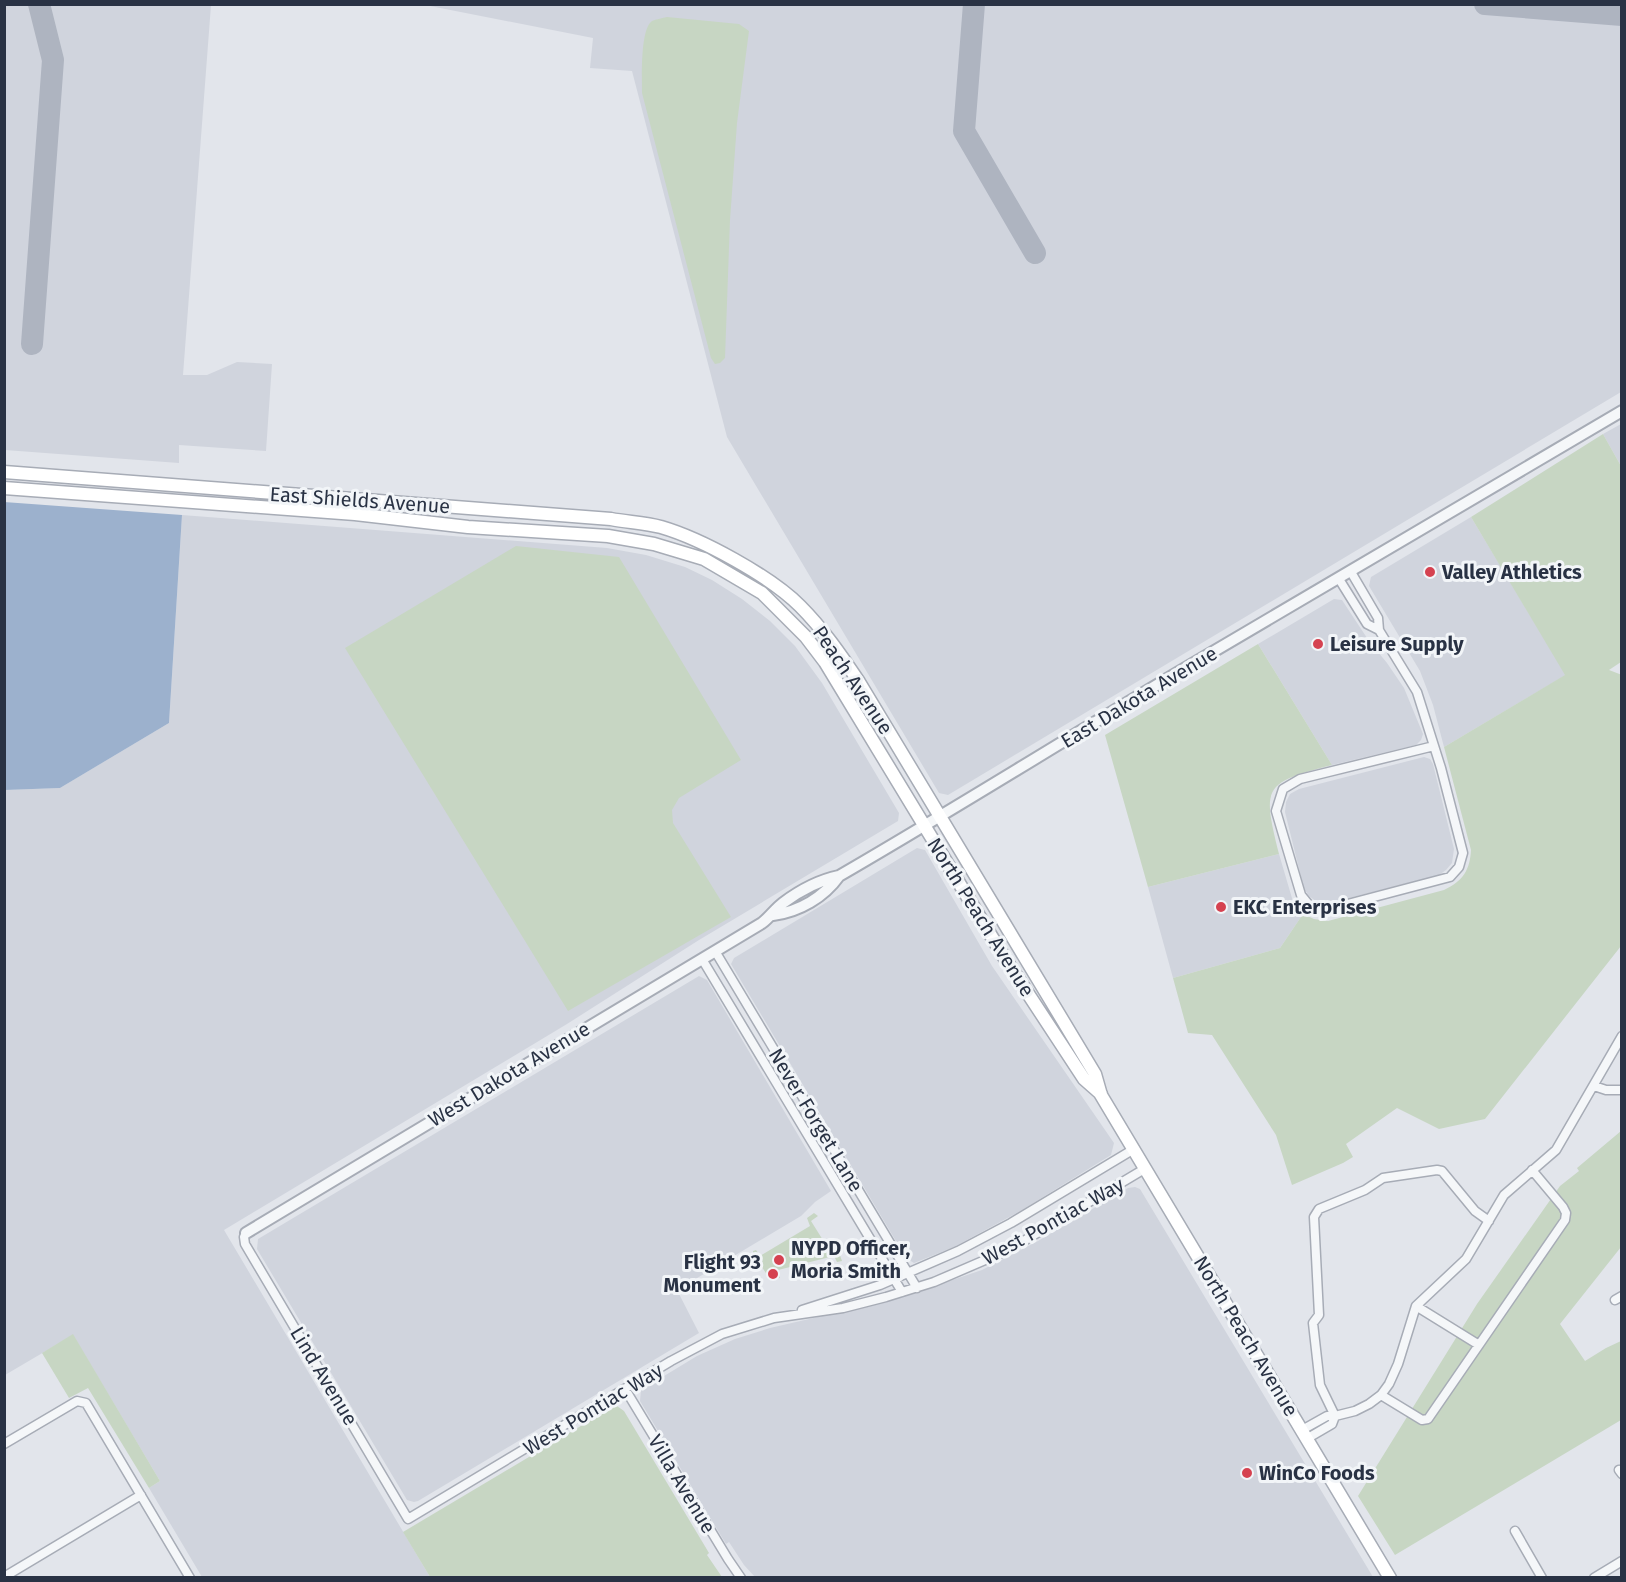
<svg xmlns="http://www.w3.org/2000/svg" width="1626" height="1582" viewBox="0 0 1626 1582" font-family="'Fira Sans',sans-serif">
	<style>
		.built { fill: #d0d4dd }
		.green { fill: #c7d6c3 }
		.water { fill: #9cb1cd }
		.lines { fill: none; stroke-linecap: round; stroke-linejoin: round }
		.taxiway { stroke: #aeb4c0; stroke-width: 22 }
		.minor-casing { stroke: #a7acb6; stroke-width: 11 }
		.tertiary-casing { stroke: #a7acb6; stroke-width: 14 }
		.secondary-casing { stroke: #a7acb6; stroke-width: 15 }
		.minor { stroke: #f5f7f9; stroke-width: 8 }
		.tertiary { stroke: #f5f7f9; stroke-width: 10 }
		.secondary { stroke: #fff; stroke-width: 12 }
		.poi-dot { fill: #d54250; stroke: #f2f5f8; stroke-width: 2 }
		.labels { text-anchor: middle; dominant-baseline: central; stroke-width: 6; stroke-linejoin: round; paint-order: stroke }
		.street-label { font-size: 20px; fill: #293244; stroke: #f2f5f8 }
		.poi-label { font-size: 20px; font-weight: bold; fill: #293244; stroke: #f2f5f8; text-anchor: start }
	</style>
	<rect width="100%" height="100%" fill="#e2e5eb"/>
	<path class="built" d="M4,5H211L183,375H207L237,362L272,364L266,451L179,445V463L5,450Z
		M425,5H1621V392L948,795L939,793L727,437L632,71L590,68L593,38Z
		M1621,424V466L1603,434Z
		M182,515L607,548L646,555L685,567L712,580L742,599L770,621L795,646L822,683L899,813L898,821L699,940L567,1024L224,1230L430,1577H202L149,1488L160,1481L73,1335L5,1375L4,790L60,788L169,723Z
		M1471,517L1566,675L1444,747L1433,705L1420,671L1369,586L1371,577Z
		M1334,599L1342,600L1369,641L1387,663L1404,688L1423,734L1421,740L1416,745L1332,765L1258,644Z
		M1424,757L1430,759L1433,764L1454,849L1452,863L1446,870L1439,875L1333,902L1325,903L1317,902L1309,896L1304,889L1285,812L1286,802L1290,794L1299,789Z
		M917,848L925,850L992,966L1114,1143L1111,1155L1022,1210L954,1247L914,1263L906,1258L731,964L734,958Z
		M1279,854L1294,905L1303,914L1280,948L1173,978L1148,887Z
		M699,976L707,980L831,1191L815,1202L801,1216L677,1290L699,1333L418,1501L414,1502L407,1500L257,1249L258,1239Z
		M1135,1187L1140,1189L1373,1577H755L744,1565L729,1542L726,1544L640,1401L641,1390L697,1356L735,1339L770,1328L896,1299L982,1270L1038,1241L1128,1188Z"/>
	<path class="green" d="M667,17L739,24L749,31L737,123L730,220L725,358L720,363L715,364L711,358L642,93C642,79 640,29 652,21C656,19 663,18 667,17Z
		M1603,434L1621,466V662L1609,670L1622,675L1621,946L1485,1119L1439,1129L1397,1108L1346,1144L1353,1157L1343,1163L1292,1185L1276,1135L1212,1035L1188,1033L1173,978L1280,948L1303,914L1314,919L1328,921L1444,890C1463,881 1470,870 1471,850L1444,747L1565,675L1471,517Z
		M516,546L619,557L741,760L679,798L672,810L673,823L731,917L568,1011L345,648Z
		M1258,644L1332,765C1263,783 1262,786 1279,854L1148,887L1105,735Z
		M1621,1131V1247L1560,1324L1585,1361L1606,1348L1621,1341V1420L1395,1555L1358,1496L1477,1304L1560,1186L1579,1171L1577,1168Z
		M814,1213L818,1216L811,1221L831,1253L838,1250L842,1261L837,1262L834,1256L778,1270L780,1278L770,1279L753,1254V1251L756,1250L760,1256L810,1226L807,1218Z
		M73,1334L160,1481L149,1488L88,1388L69,1398L42,1353Z
		M617,1406L624,1411L709,1553L707,1555L722,1577H430L403,1532L611,1408Z"/>
	<path class="water" d="M4,502L182,515L169,723L60,788L5,790Z"/>
	<g class="lines">
		<path class="taxiway" d="M974,4L964,131L1035,253
			M1485,4L1622,15
			M32,344L53,60L39,4"/>
		<defs>
			<path id="minor" d="M1351,572L1378,618L1379,630
				M1339,579L1367,624L1379,630L1417,692L1441,768L1463,853L1459,867L1450,877L1321,911L1310,906L1301,895L1276,811L1283,789L1300,779L1434,746
				M715,951L917,1288
				M702,959L902,1292
				M1594,1086L1606,1090H1622
				M246,1233L244,1237L245,1244L408,1519L671,1361L722,1334L774,1318L843,1308L886,1297L934,1282L999,1254L1022,1242L1146,1168
				M1615,1300L1622,1296
				M1416,1306L1479,1345
				M802,1310L880,1285L958,1251L1011,1223L1134,1149
				M625,1389L728,1559L741,1578
				M1381,1395L1422,1420L1428,1419L1565,1220L1566,1213L1563,1207L1532,1170
				M1335,1416L1320,1385L1313,1323L1319,1315L1314,1217L1319,1209L1365,1190L1383,1178L1437,1170L1442,1171L1475,1211L1489,1221
				M1302,1430L1327,1416H1335L1355,1411L1369,1404L1381,1395L1389,1384L1398,1364L1416,1306L1466,1259L1504,1195L1556,1150L1622,1036
				M1308,1438L1332,1424L1335,1416
				M4,1444L77,1401L86,1403L190,1578
				M1619,1470L1622,1474
				M1515,1531L1542,1578
				M4,1577L141,1495
				M1594,1578L1622,1561"/>
			<path id="tertiary" d="M773,915C799,912 824,897 839,876
				M246,1233L762,923C770,917 775,909 783,903C799,891 820,880 839,876C953,810 1064,740 1177,673C1325,585 1474,499 1622,411"/>
			<path id="secondary" d="M4,472L611,519C627,522 645,523 661,527C702,539 770,576 800,606C823,629 841,655 859,682L1095,1074L1101,1095L1390,1578
				M4,488L355,514L468,527L608,536L654,544L704,559L762,593L806,637L825,662L1004,957L1084,1079L1101,1094"/>
		</defs>
		<use href="#minor" class="minor-casing"/>
		<use href="#tertiary" class="tertiary-casing"/>
		<use href="#secondary" class="secondary-casing"/>
		<use href="#minor" class="minor"/>
		<use href="#tertiary" class="tertiary"/>
		<use href="#secondary" class="secondary"/>
	</g>
	<g class="poi-dot">
		<circle cx="1430" cy="572" r="6"/>
		<circle cx="1318" cy="644" r="6"/>
		<circle cx="1221" cy="907" r="6"/>
		<circle cx="779" cy="1260" r="6"/>
		<circle cx="773" cy="1274" r="6"/>
		<circle cx="1247" cy="1473" r="6"/>
	</g>
	<g class="labels">
		<g class="street-label">
			<text transform="translate(360 500) rotate(4)">East Shields Avenue</text>
			<text transform="translate(853 680) rotate(56)">Peach Avenue</text>
			<text transform="translate(1139 697) rotate(-31)">East Dakota Avenue</text>
			<text transform="translate(981 917) rotate(58)">North Peach Avenue</text>
			<text transform="translate(509 1074) rotate(-31)">West Dakota Avenue</text>
			<text transform="translate(816 1120) rotate(59)">Never Forget Lane</text>
			<text transform="translate(1053 1221) rotate(-29)">West Pontiac Way</text>
			<text transform="translate(1246 1336) rotate(59)">North Peach Avenue</text>
			<text transform="translate(324 1376) rotate(59)">Lind Avenue</text>
			<text transform="translate(593 1409) rotate(-31)">West Pontiac Way</text>
			<text transform="translate(682 1484) rotate(59)">Villa Avenue</text>
		</g>
		<g class="poi-label">
			<text x="1442" y="572">Valley Athletics</text>
			<text x="1330" y="644">Leisure Supply</text>
			<text x="1233" y="907">EKC Enterprises</text>
			<text x="791" y="1248">NYPD Officer,<tspan x="791" dy="23">Moria Smith</tspan></text>
			<text x="761" y="1262" text-anchor="end">Flight 93<tspan x="761" dy="23">Monument</tspan></text>
			<text x="1259" y="1473">WinCo Foods</text>
		</g>
	</g>
	<rect width="1626" height="1582" fill="none" stroke="#293244" stroke-width="12"/>
</svg>
